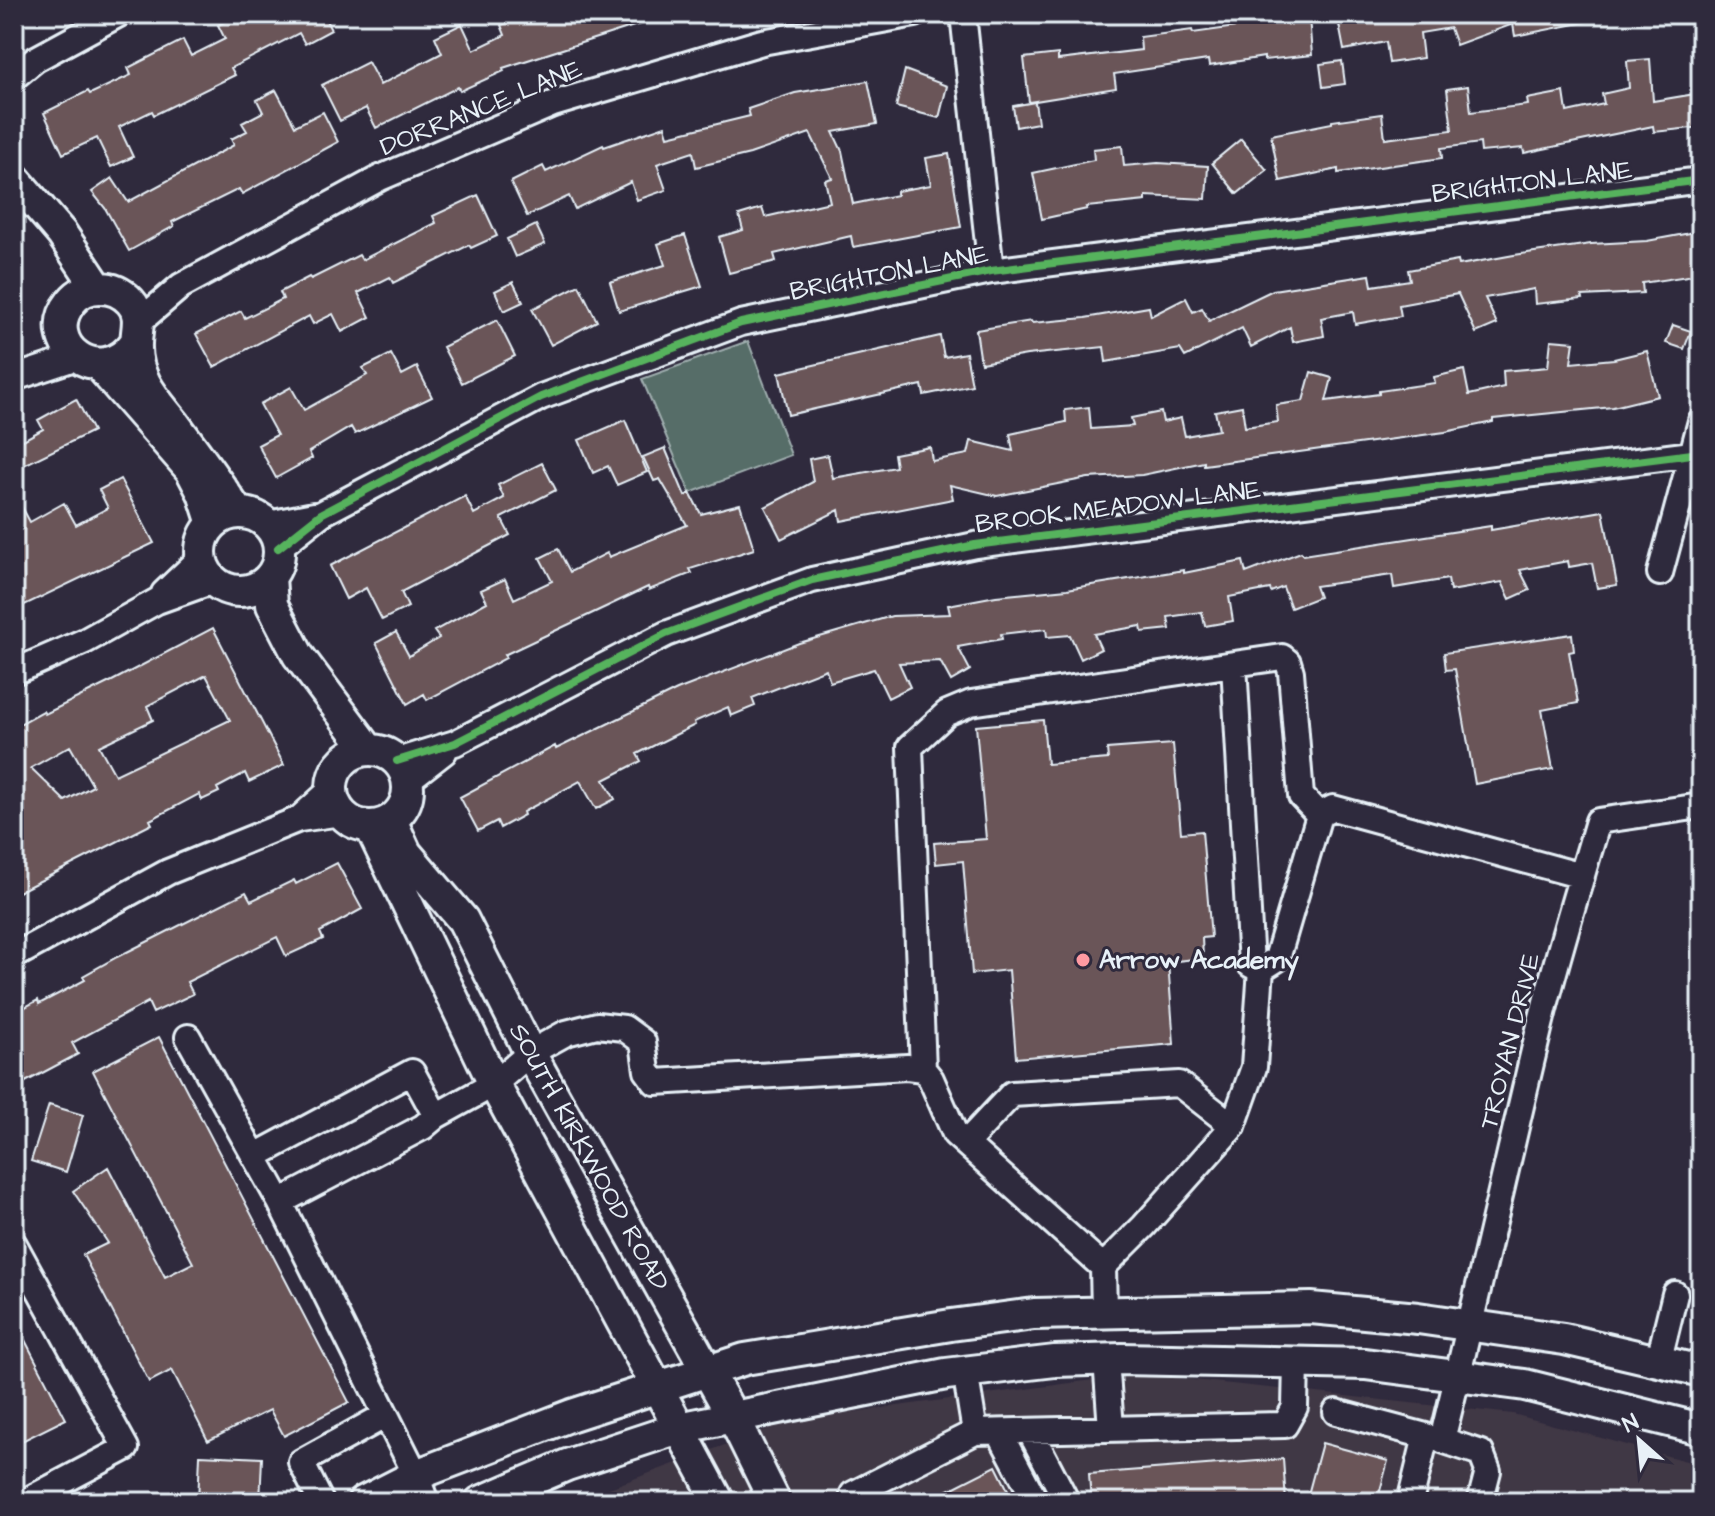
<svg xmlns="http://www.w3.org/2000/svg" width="1715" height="1516" viewBox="0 0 1715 1516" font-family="'Architects Daughter',sans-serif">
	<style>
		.built { fill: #413745 }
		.green { fill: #576d67; stroke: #a0afb0; stroke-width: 2 }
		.building { fill: #6a5559; stroke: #e8f1f8; stroke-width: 2; fill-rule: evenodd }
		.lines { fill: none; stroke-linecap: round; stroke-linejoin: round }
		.minor-casing { stroke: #e8f1f8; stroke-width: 30 }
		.major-casing { stroke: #e8f1f8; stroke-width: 36 }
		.minor { stroke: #2f2a3d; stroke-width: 24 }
		.major { stroke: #2f2a3d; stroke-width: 30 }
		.cycleway-casing { stroke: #2f2a3d; stroke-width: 13 }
		.cycleway { stroke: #56b35d; stroke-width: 8 }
		.poi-dot { fill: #ff9aa2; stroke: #2f2a3d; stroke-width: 3 }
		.labels { text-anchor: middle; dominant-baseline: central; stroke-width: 6; stroke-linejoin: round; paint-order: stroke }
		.street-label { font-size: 26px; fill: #e8f1f8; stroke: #2f2a3d }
		.poi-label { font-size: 26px; font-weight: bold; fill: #e8f1f8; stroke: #2f2a3d; text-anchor: start }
	</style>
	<rect width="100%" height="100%" fill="#2f2a3d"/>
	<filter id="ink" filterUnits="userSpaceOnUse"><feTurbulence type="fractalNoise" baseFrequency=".0125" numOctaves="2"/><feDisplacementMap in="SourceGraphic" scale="16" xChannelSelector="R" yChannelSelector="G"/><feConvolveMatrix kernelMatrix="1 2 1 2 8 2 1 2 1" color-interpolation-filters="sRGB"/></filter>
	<g filter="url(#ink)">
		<path class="built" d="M1138,1374L1513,1414L1701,1465V1502H572L792,1420Z"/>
		<path class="green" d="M748,341L791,455L690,493L642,379Z"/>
		<path class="building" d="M240,14H323L331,30L305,44L299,33L231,68L235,75L154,115L152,111L119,127L133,157L111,167L97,138L63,154L44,113L88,91L90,94L131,75L128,68L183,40L191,56L225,39L218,25Z
			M534,14H658L659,18L503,68L504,71L460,91L458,87L376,128L366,108L340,121L322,85L368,62L380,85L442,53L435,37L462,24L474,50L505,35L501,25Z
			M1337,14H1585L1586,22L1515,36L1513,24L1456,45L1450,28L1420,33L1423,58L1389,63L1386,42L1344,50Z
			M1309,17L1312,55L1264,60V57L1209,66L1208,60L1114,74L1116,88L1029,102L1024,58L1058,54V60L1141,50L1140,37L1192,30L1193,33Z
			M1650,59L1653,101L1701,93V127L1654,132L1653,126L1524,153L1523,148L1481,152L1480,143L1441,148L1442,158L1338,173V169L1280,181L1271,135L1332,123V121L1382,114L1385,139L1452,130L1447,89L1468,86L1471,112L1528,105L1527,99L1564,92L1567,112L1604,104L1602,94L1629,88L1627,61Z
			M1342,61L1345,84L1323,87L1320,64Z
			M905,70L947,86L939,118L896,107Z
			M868,81L877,124L833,132L842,151L853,204L897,195V191L931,185L926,158L949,154L961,227L853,247L851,236L774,254L776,261L729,273L719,237L743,230L739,215L762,208L765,217L830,202L825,180L832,178L810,133L750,154L696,167L693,152L657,164L666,190L637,200L631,182L575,209L569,196L527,216L511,182L543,166L546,172L603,145L604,147L665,126L668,136L750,116L748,109L795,93Z
			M276,90L295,126L323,112L338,142L242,194L239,189L172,222L174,226L129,251L105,208L92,192L112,178L128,202L234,145L231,139L247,131L242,123L263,112L257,100Z
			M1035,102L1038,123L1016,127L1013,106Z
			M1241,139L1267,170L1237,194L1212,163Z
			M1122,146L1124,166L1158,163L1208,166L1206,199L1146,196V201L1086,207L1087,209L1042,219L1033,173L1094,160L1093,149Z
			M478,195L497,236L471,248L469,245L393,283L390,277L358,293L370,317L342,332L333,314L313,324L309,316L214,367L196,334L241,311L245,318L283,299L280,292L309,277L311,279L359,255L362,260L436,223L433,216Z
			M536,225L545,244L515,257L507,239Z
			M1701,231V274L1642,283L1643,293L1582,296L1583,299L1535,304L1534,289L1485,298L1497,324L1476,333L1458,294L1399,305L1401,316L1355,324L1353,312L1321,318L1324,336L1293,342L1290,327L1251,347L1242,328L1185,357L1180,349L1106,362L1104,347L1027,355L981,363L976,330L1031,321L1032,323L1085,318L1149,307L1151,316L1186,298L1193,312L1202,308L1209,321L1273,290L1370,275L1372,286L1410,280L1408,270L1458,261L1459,265L1514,255L1591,244L1647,241Z
			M685,235L702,286L619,311L610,282L665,265L658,244Z
			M513,282L523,302L504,311L495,291Z
			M579,285L597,321L551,345L532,309Z
			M497,320L515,356L462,383L443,347Z
			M1673,325L1691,331L1684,349L1666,343Z
			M940,336L944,357L966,353L972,385L924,395L922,385L788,415L779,373Z
			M1551,340L1574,342L1571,363L1614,359L1647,351L1658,396L1613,407L1493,419V422L1445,432L1204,465V462L1142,475L1088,478L997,496L950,485L953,499L841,521L839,510L781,539L765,507L813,482L809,459L828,455L833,478L896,467L894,454L930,447L932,461L968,454L971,441L1013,451L1010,434L1066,422L1065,410L1089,407L1091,429L1133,426L1131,418L1161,412L1163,422L1181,418L1185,436L1219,430L1215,411L1242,406L1245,427L1278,422L1276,405L1303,401L1311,372L1332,378L1326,401L1379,394V391L1435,383L1434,377L1464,370L1469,395L1504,387L1503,371L1548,367Z
			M391,354L402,375L417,367L432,397L355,434L351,427L309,452L312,458L276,478L258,445L277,435L260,404L291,387L304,410L367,375L363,368Z
			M76,399L93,431L14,470V445L43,429L38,420Z
			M625,420L647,472L617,485L608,466L593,473L579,440Z
			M665,448L685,496L690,493L701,514L740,504L754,549L690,569L692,573L649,590L648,587L504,655L506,658L427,700L424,694L407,704L376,643L396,632L409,656L439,638L434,631L487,602L481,590L505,579L514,599L552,581L540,558L558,549L570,572L607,553L609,557L687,525L660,479L654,481L643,457Z
			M542,463L556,490L501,518L510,535L401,592L408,607L382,620L366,588L346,599L330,566L465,496L474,514L504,498L498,485Z
			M120,479L154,543L14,610V492L30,522L64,503L76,525L108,508L99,490Z
			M1603,511L1617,585L1597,588L1592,563L1569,567L1568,561L1520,570L1530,590L1510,599L1502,582L1450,591L1448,579L1394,588L1392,575L1315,586L1319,597L1291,608L1283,587L1271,592L1270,589L1229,597L1233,621L1205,626L1202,612L1168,617L1170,629L1142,632L1141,626L1094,634L1101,649L1081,659L1070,635L1047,637L1046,629L1001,634L1002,639L958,647L970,670L951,681L940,661L899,663L910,687L888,698L874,669L830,682L826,669L752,698L755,706L731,716L728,707L694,722L695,725L637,754L641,761L604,780L615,799L596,809L580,781L523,812L524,815L500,828L497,821L478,831L460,797L555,746L556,749L677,690L799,643L892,616L950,614L948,605L996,596L1067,589L1184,570V573L1243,561L1246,573L1301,552L1303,555L1491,526V530Z
			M213,628L284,765L249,782L245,773L217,788L219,792L202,800L199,794L150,820L152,824L14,894V727L43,711L45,714L112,681ZM206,675L230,720L115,775L99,746L153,720L147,706ZM70,746L93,786L65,801L31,768Z
			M1572,634L1574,651L1569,652L1578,703L1542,710L1553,769L1475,784L1455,669L1446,670L1444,653Z
			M1043,720L1047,764L1108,759L1107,749L1173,744L1181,833L1202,831L1211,937L1202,938L1203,958L1168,962L1174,1044L1016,1058L1009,970L972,974L963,861L936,864L934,843L986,839L976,726Z
			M337,863L362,909L320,932L323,939L286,956L277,937L187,982L193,994L153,1013L148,1002L72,1043L78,1054L14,1088V1013L38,1000L39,1004L85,980L83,976L117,957L246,892L251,901L294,880L296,884Z
			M159,1037L349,1402L284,1436L270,1410L208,1441L172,1370L149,1382L83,1255L108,1243L73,1191L108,1167L165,1277L193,1263L93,1071Z
			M49,1105L83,1115L66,1172L31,1161Z
			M14,1319L66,1419L14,1445Z
			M1322,1443L1388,1461L1377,1502H1306Z
			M200,1455L262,1458L260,1502H198Z
			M1283,1459L1286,1502H1091L1089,1474Z
			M996,1466L1014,1502H925Z"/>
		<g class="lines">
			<defs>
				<path id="minor" d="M963,14L991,271
					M14,77L36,59L119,14
					M139,322L181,286L380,178L553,104L762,42L915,14
					M14,378L77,357
					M268,524L314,515
					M278,548L321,514L541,397L741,323L991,271L1701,180
					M1660,573L1701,421
					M164,593L201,558
					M1234,664L1282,657L1288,662L1291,672L1301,796L1319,815
					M14,672L85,641L157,601L213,581
					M397,761L455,743L666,634L812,580L975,545L1692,454
					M408,780L444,752
					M299,819L332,789
					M14,956L168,872L299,819L341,813
					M188,1037L280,1202
					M923,1069L910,747L947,713L971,703L1234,664L1251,965L1261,969
					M966,1143L1012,1094L1179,1084L1233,1126
					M255,1156L412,1072L436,1116
					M14,1244L126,1448L24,1502
					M1103,1267L1144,1226L1233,1126L1254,1067L1261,969L1277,959L1319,815L1333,808L1582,876
					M1106,1359L1111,1429
					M1659,1359L1675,1294
					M965,1371L975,1432
					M1336,1412L1426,1436L1410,1502
					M386,1415L280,1202L423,1127L436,1116L494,1084L530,1053L566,1033L597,1025L624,1028L643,1042L647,1071L655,1082L907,1067L923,1069L931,1079L955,1134L1103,1267L1104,1312
					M1030,1431L1067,1502
					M999,1432L1036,1502
					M321,1502L301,1462L386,1415L416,1475L426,1502
					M857,1502L853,1494L975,1432L1285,1425L1295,1407L1296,1362
					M1480,1502L1488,1471L1481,1453L1442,1440C1475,1306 1505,1172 1537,1038C1554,965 1577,893 1598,821L1701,806"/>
				<path id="major" d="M14,178L62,234L98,288
					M135,343C100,392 38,343 71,302C86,283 114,284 130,301C144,316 135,331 136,348C136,361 139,371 145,383C152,397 164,410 174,423C196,453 218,482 238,513
					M99,365L191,470L203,493L213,524
					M201 552a39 39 0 1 1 78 0a39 39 0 1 1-78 0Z
					M270,577L272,605L298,655L369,750
					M332 788a38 38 0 1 1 76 0a38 38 0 1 1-76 0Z
					M391,820L406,853L463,920L530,1053L733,1417L775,1502
					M370,826L494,1084L719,1502
					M363,1502L416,1475L572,1415L745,1359L951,1325L1034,1314L1311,1308L1418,1318L1564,1339L1701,1371
					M480,1502L567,1465L679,1428L946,1374L1055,1361L1122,1359L1365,1364L1525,1385L1701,1429"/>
			</defs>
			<use href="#minor" class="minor-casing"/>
			<use href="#major" class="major-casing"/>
			<use href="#minor" class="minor"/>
			<use href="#major" class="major"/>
			<defs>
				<path id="cycleway" d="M278,548L321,514L541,397L741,323L991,271L1701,180
					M397,761L455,743L666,634L812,580L975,545L1692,454"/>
			</defs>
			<use href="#cycleway" class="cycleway-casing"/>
			<use href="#cycleway" class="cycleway"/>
		</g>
	</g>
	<circle class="poi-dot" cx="1083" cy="960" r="8"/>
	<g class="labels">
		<g class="street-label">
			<text transform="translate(481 108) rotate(-22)">DORRANCE LANE</text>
			<text transform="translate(1532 182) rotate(-7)">BRIGHTON LANE</text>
			<text transform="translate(889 273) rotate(-11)">BRIGHTON LANE</text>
			<text transform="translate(1118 507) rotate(-7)">BROOK MEADOW LANE</text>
			<text transform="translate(1510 1041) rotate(-76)">TROYAN DRIVE</text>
			<text transform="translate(589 1157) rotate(61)">SOUTH KIRKWOOD ROAD</text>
		</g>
		<g class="poi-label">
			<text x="1099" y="960">Arrow Academy</text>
		</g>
	</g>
	<rect width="1715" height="1516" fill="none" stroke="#2f2a3d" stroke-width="48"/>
	<rect x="24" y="24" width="1667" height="1468" fill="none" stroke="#e8f1f8" stroke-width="3" filter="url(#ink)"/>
	<g transform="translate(1639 1440) rotate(333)" stroke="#2f2a3d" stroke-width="6" paint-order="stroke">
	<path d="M0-6L14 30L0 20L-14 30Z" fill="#e8f1f8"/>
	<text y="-12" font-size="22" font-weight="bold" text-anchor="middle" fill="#e8f1f8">N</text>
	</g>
</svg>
